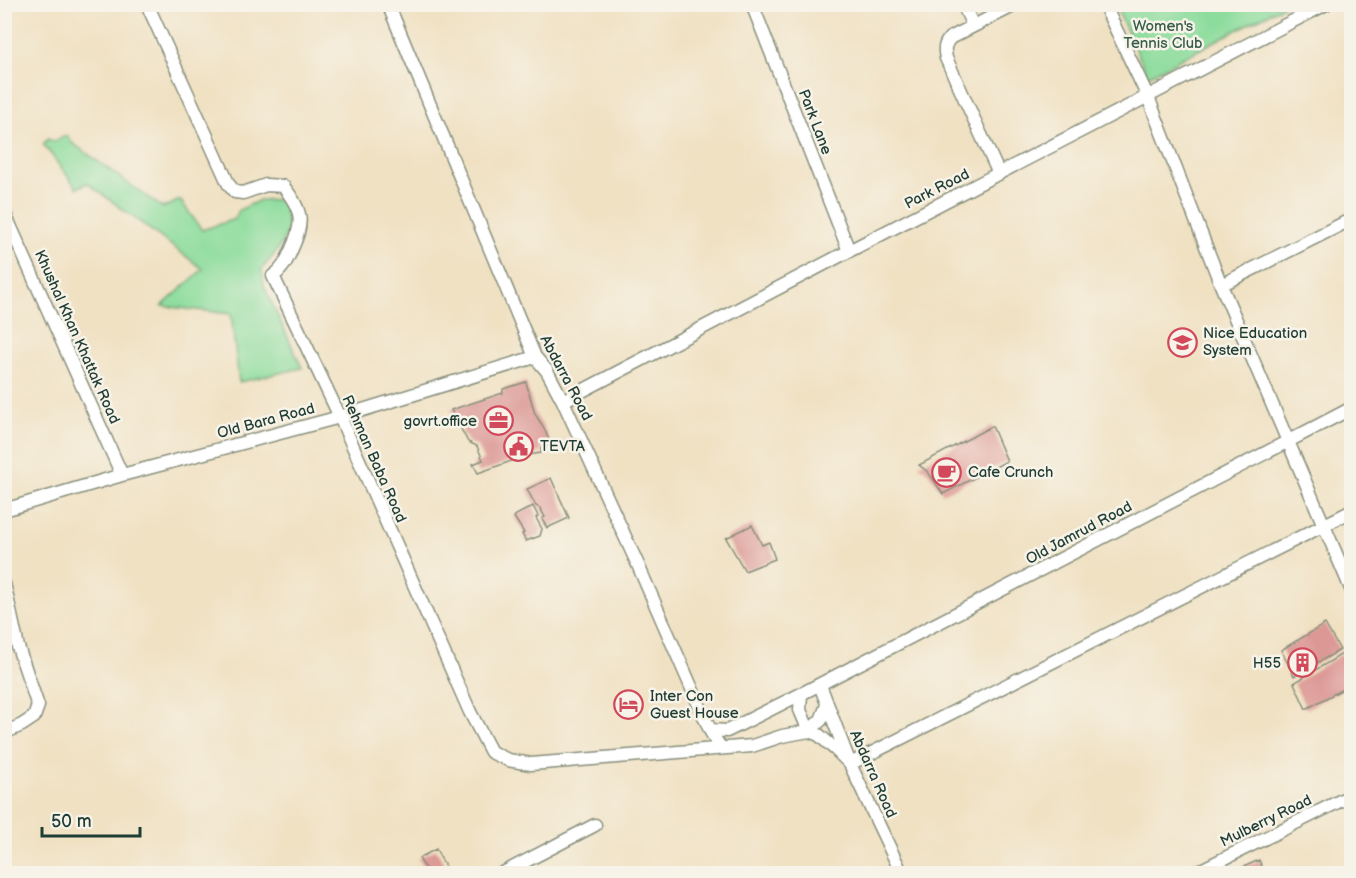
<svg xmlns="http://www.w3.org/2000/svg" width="1356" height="878" viewBox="0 0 1356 878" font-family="'Balsamiq Sans',sans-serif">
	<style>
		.green { fill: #8cdc9c; stroke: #568c68; stroke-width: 1.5 }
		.building { fill: #dc9894 }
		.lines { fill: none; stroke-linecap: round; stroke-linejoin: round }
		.minor-casing { stroke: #888f7c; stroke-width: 15 }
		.minor { stroke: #fff; stroke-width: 12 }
		.labels { text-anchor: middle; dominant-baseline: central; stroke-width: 5; stroke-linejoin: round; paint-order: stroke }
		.park-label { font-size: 15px; fill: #355d49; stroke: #f7f3e8 }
		.street-label { font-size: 15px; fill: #1f3d34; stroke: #f7f3e8 }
		.poi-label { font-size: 15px; fill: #1f3d34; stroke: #f7f3e8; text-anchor: start }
	</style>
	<rect width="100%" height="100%" fill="#f7f3e8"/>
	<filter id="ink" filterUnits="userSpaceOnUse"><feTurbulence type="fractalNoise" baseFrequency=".0167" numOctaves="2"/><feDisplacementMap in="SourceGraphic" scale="12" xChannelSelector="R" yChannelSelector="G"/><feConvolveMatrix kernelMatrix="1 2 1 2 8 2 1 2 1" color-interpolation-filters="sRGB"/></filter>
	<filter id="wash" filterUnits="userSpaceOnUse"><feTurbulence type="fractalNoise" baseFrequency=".008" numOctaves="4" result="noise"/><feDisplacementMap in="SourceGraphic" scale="24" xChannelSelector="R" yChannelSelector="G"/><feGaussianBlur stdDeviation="1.35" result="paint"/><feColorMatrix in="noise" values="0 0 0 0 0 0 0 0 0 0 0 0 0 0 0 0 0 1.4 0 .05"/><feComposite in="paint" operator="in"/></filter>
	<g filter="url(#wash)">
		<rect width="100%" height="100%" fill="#f0e1c3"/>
		<path class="green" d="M1115,5H1285L1148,76Z
			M67,135L71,142L163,208L180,200L202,230L235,219L239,210L260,200H282C295,234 283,243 262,269L264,286L302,368L239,382L231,314L162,306L203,269L87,183L77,188L43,144L48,139L54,142Z"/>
		<g id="blocks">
			<path class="building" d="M526,382L535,414L544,428L551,445L541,447V453L528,455L478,473L473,464L483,460L477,446L468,442L451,410L503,393V389Z
				M992,426L1007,461L943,494L928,472L919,465Z
				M551,478L569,518L547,528L542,519L545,517L540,508L536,506L527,489Z
				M533,506L538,516L536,518L542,529L540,536L526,541L522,534L524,533L514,517L516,515Z
				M752,525L762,545L769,542L775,559L745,571L726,538Z
				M1325,624L1340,650L1294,676L1281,650Z
				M1342,654L1352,676V684L1306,709L1294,683Z
				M436,849L449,874H428L419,858Z
				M1259,860L1265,874H1228Z"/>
		</g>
	</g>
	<g filter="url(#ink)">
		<use href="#blocks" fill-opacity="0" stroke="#888f7c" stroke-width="1.5"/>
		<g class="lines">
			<defs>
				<path id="minor" d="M147,4L229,185L235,192L243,193L266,185L283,186C304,212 304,223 290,253C286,262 282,270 273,276L340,417L470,712L491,752L508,760L531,764L752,746L782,736L809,731L819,735L835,749L850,764L1352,511
					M388,4L535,357L547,371L563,401L638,565L710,730L715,739L721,748
					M752,4L849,251
					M963,4L973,26
					M1104,4L1148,97L1221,285L1352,591
					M999,174L946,58C944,49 944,45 950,38L1017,4
					M4,212L122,475
					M1221,285L1352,219
					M563,401L849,251L1326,4
					M4,510L122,475L340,417L535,357
					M4,583L18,647L38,706L34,717L22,725L4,733
					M820,685L850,764L902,874
					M801,694L800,710L809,731L821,720L827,705
					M710,730L727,731L801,694L1352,408
					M501,874L595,825
					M1193,874L1352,795"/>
			</defs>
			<use href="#minor" class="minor-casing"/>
			<use href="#minor" class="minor"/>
		</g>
	</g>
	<defs>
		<symbol id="school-ring" viewBox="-11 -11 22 22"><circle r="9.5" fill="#f7f3e8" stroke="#d1495b" stroke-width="1.5"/><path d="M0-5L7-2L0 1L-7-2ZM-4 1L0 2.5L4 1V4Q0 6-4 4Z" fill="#d1495b"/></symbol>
		<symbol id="office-ring" viewBox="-11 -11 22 22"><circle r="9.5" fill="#f7f3e8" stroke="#d1495b" stroke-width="1.5"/><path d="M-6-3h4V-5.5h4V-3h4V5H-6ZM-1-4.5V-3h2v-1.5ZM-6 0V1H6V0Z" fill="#d1495b"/></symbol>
		<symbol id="civic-ring" viewBox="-11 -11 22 22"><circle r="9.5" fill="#f7f3e8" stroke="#d1495b" stroke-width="1.5"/><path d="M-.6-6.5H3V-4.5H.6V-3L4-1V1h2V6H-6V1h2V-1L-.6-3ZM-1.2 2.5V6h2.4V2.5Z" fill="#d1495b"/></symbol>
		<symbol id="cafe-ring" viewBox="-11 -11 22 22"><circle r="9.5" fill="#f7f3e8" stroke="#d1495b" stroke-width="1.5"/><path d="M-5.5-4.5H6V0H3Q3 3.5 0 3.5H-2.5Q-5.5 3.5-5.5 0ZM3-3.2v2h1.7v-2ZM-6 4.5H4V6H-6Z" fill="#d1495b"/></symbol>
		<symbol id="building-ring" viewBox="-11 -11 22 22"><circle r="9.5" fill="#f7f3e8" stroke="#d1495b" stroke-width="1.5"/><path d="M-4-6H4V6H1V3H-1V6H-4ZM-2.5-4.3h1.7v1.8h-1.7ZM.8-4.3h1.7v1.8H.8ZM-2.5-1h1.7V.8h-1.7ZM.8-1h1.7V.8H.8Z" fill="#d1495b"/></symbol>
		<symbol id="hotel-ring" viewBox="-11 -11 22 22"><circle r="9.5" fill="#f7f3e8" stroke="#d1495b" stroke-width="1.5"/><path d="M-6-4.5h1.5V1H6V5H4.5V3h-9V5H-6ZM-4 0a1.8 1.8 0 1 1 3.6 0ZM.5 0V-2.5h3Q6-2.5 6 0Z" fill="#d1495b"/></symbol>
	</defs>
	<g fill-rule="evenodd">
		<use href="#school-ring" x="1166" y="326" width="33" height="33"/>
		<use href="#office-ring" x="482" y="404" width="33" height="33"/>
		<use href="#civic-ring" x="502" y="430" width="33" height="33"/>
		<use href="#cafe-ring" x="930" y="456" width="33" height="33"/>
		<use href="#building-ring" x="1286" y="646" width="33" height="33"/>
		<use href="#hotel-ring" x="612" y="688" width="33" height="33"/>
	</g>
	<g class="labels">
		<g class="park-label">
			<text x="1163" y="26">Women's<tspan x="1163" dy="17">Tennis Club</tspan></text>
		</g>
		<g class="street-label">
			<text transform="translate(815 122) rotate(69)">Park Lane</text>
			<text transform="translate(937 189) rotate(-27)">Park Road</text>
			<text transform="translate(77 337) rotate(66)">Khushal Khan Khattak Road</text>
			<text transform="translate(566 378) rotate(62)">Abdarra Road</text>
			<text transform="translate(266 421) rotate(-15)">Old Bara Road</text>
			<text transform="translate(374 459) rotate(66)">Rehman Baba Road</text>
			<text transform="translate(1079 533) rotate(-28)">Old Jamrud Road</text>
			<text transform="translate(873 774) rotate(66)">Abdarra Road</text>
			<text transform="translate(1266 821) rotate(-26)">Mulberry Road</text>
		</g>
		<g class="poi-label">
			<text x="1203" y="333">Nice Education<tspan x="1203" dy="17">System</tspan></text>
			<text x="477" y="421" text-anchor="end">govrt.office</text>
			<text x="540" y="446">TEVTA</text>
			<text x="968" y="472">Cafe Crunch</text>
			<text x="1281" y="663" text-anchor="end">H55</text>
			<text x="650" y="696">Inter Con<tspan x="650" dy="17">Guest House</tspan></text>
		</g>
	</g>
	<rect width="1356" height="878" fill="none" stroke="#f7f3e8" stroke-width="24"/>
	<path d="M42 827v9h98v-9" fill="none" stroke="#1f3d34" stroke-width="3"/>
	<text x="51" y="827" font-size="18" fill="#1f3d34" stroke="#f7f3e8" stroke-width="4.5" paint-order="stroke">50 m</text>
</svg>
